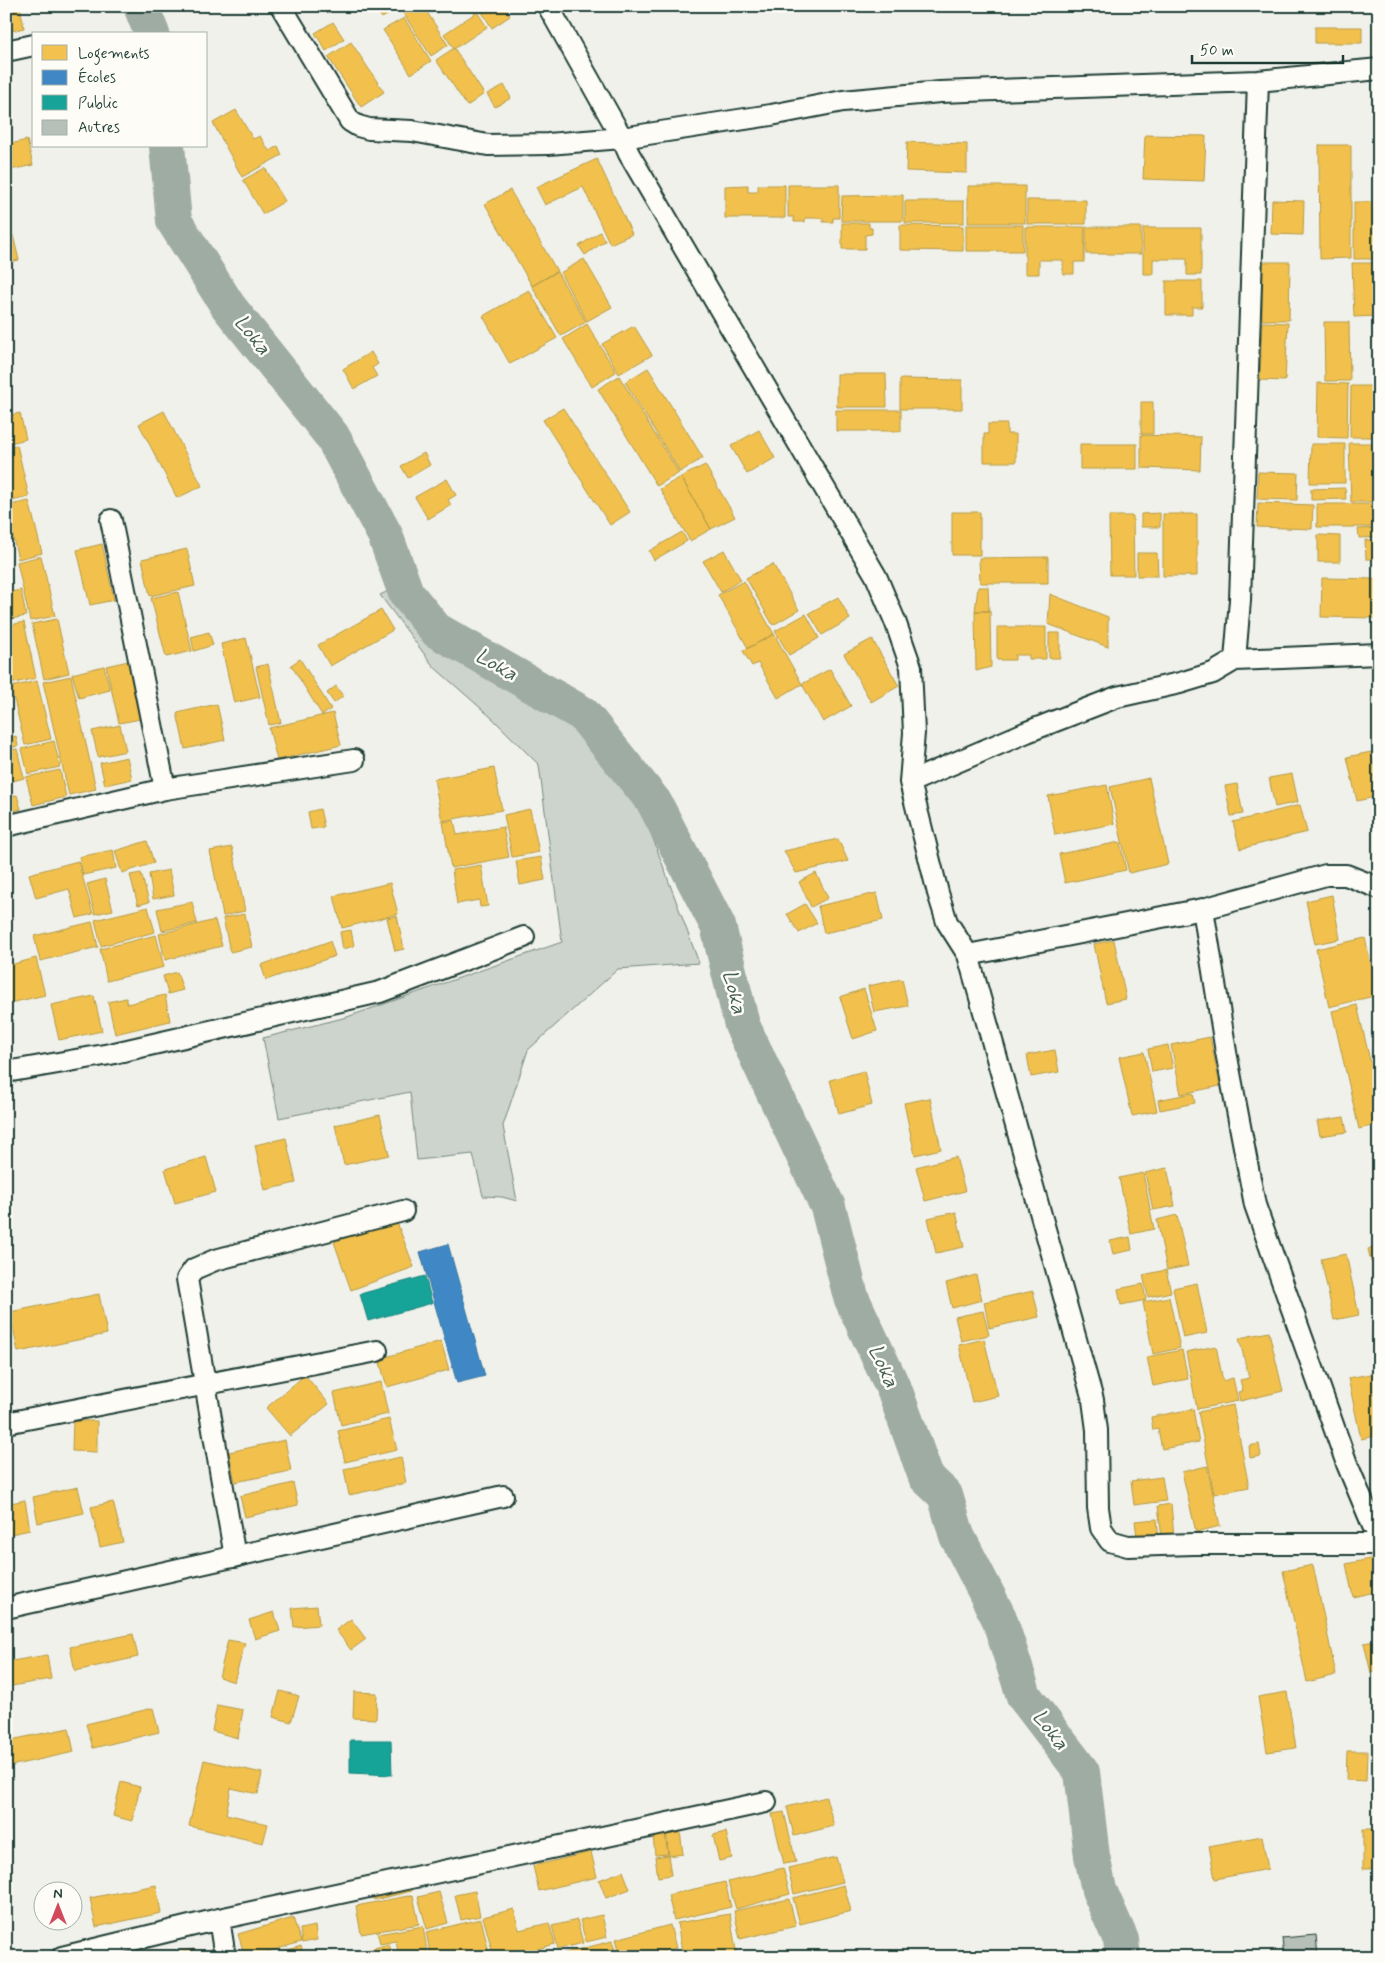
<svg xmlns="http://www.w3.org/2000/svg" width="1385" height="1963" viewBox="0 0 1385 1963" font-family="Mynerve,sans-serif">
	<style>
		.green { fill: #cdd3cd; stroke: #768880 }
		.homes { fill: #f2c14e; stroke: #b39946 }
		.schools { fill: #3f88c5; stroke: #35729a }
		.public { fill: #17a398; stroke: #19847a }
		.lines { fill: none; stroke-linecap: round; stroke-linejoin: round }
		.river { stroke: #9faca4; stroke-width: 36 }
		.building { fill: #b6bfb8; stroke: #1f3d34 }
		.minor-casing { stroke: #1f3d34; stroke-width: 24 }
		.minor { stroke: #fdfcf7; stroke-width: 20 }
		.labels { text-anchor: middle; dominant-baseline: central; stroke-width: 5; stroke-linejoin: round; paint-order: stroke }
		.water-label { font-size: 21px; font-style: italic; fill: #455e56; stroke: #fdfcf7 }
	</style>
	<rect width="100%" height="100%" fill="#f0f1eb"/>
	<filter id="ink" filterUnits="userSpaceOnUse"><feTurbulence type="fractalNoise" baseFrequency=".02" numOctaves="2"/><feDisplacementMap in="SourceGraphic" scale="10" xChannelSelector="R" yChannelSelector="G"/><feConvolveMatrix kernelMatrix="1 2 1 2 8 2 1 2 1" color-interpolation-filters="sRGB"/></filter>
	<g filter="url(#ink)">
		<path class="green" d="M411,580L431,609L559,696L591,745L645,817L699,963L618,969L528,1050L503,1126L517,1201L502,1197L483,1196L473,1154L417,1160L410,1092L279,1118L263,1038L347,1017L562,942L539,765L492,718L434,667L380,595Z"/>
		<path class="homes" d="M6,6H20L24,28L7,32Z
			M374,6H398L399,8L382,18Z
			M407,6H423L448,45L431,56L401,10Z
			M431,6H445L437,13Z
			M478,6H504L510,16L492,28Z
			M477,12L487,27L454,49L444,34Z
			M404,18L431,61L411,74L383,30Z
			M333,22L344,39L326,51L315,33Z
			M1315,27H1362V43H1315Z
			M351,42L384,92L361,107L328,57Z
			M454,48L484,94L467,106L436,60Z
			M504,85L511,98L495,107L487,94Z
			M236,110L253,139L260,136L269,151L278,146L282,155L242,177L213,123Z
			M1145,135L1206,136L1204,181L1143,179Z
			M27,140L33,165L6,171V145Z
			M907,142L967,144V173L906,171Z
			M1319,145H1351V258L1320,259Z
			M597,159L632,234L610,244L583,187L545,205L536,187Z
			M265,168L285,201L263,214L243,180Z
			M748,185V192H758V185H785V218H725V186Z
			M788,185H839V218H833V222H823V218H805V222H794V217H788Z
			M968,186H1025V223H968Z
			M510,190L557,271L532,286L485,204Z
			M903,195V221H841L842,196Z
			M1027,200H1086V224H1027Z
			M1272,200L1304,201L1303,235L1271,234Z
			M905,201H964V223H905Z
			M1354,202H1379V259H1354Z
			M842,223H869V228H872V234L865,235V249H842Z
			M900,225L963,226V251L900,250Z
			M966,225H1023V251H966Z
			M1025,227H1085L1084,262H1074V274H1063V260H1039V274H1025Z
			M1086,227H1141V254H1086Z
			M1143,228H1201V275H1187V259H1153V274H1143Z
			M600,232L605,241L585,255L579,246Z
			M13,235L19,260L6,263V237Z
			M584,259L612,307L587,321L560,273Z
			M1263,262H1290L1289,320H1262Z
			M1352,263H1379V316L1354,317Z
			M557,272L586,322L561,336L532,286Z
			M1166,281H1202V307H1192V315H1166Z
			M529,290L557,338L510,364L483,316Z
			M1262,322L1288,323L1285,381L1260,380Z
			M1324,322H1349L1350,381H1325Z
			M587,324L616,372L592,387L563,339Z
			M634,326L652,355L619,374L602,344Z
			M371,352L378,364L372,368L377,376L354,389L343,369Z
			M648,368L703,458L680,472L625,382Z
			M837,374H886L887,407H837Z
			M619,376L679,473L657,486L598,389Z
			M900,379L962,380V409H900Z
			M1318,383L1348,384L1347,438L1317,437Z
			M1351,386H1379V437H1350Z
			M1141,402H1153V434H1141Z
			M563,408L630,512L610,525L543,420Z
			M836,410H901V431H836Z
			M164,411L202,486L177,498L139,424Z
			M20,413L26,439L6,444V416Z
			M988,424H1007V434H1016V462H984V434H988Z
			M759,430L775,458L747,474L731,446Z
			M1141,435L1201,437L1200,470L1141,468Z
			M1349,443H1372L1374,502H1351Z
			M1080,444H1137V469H1080Z
			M1311,444H1345V483H1310Z
			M17,445L29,497L7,502L6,447Z
			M424,453L430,465L408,478L401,466Z
			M705,465L735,517L711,529L681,477Z
			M1258,472L1298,473L1297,500L1257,499Z
			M681,477L711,529L690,541L660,489Z
			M447,479L456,495L448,500L451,505L428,519L415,497Z
			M1345,488L1346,499L1311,500V489Z
			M29,501L42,553L18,559L6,506Z
			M1258,503L1313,505L1312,529L1257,527Z
			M1317,504H1378V527H1317Z
			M952,512H980V555H952Z
			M1160,513V527H1141V514Z
			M1163,514H1197V576H1163Z
			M1109,516H1133L1134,575H1110Z
			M1379,528V537L1359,538L1358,529Z
			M682,532L687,541L654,560L649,551Z
			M1318,535L1340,536V562H1318Z
			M1365,540H1379V559H1366Z
			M102,544L114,600L90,605L77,550Z
			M187,549L195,586L150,596L142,559Z
			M724,550L741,580L721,592L703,561Z
			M1137,553H1157L1158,576H1137Z
			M41,556L55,616L30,621L17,562Z
			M1048,557V583H980L979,558Z
			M773,564L799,610L773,625L746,578Z
			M1322,578L1377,579L1376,618L1321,617Z
			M744,581L774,634L748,648L718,595Z
			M978,587H988L989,611H975Z
			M21,590L26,616L6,620V593Z
			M178,592L192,651L166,657L151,598Z
			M1050,594L1108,617V647L1048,624Z
			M838,597L850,619L822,635L809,613Z
			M381,610L393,630L330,666L318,645Z
			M975,611H990L991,667L976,671Z
			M806,614L819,638L789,655L775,631Z
			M57,619L69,673L44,679L32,624Z
			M24,622L36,678L6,685V626Z
			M997,627H1046V659H1029V655H1015V660H997Z
			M209,632L213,645L194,651L191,637Z
			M1049,633H1060V658H1049Z
			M774,634L802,684L778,698L758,663L752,666L743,651Z
			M246,638L260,697L234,703L221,644Z
			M872,639L899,686L871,702L844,654Z
			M300,659L331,709L322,715L291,665Z
			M133,660L146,718L119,723L106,666Z
			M268,664L281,723L269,725L256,667Z
			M104,666L110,690L79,698L72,674Z
			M830,669L851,706L823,722L802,684Z
			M71,676L96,789L69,795L43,682Z
			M37,681L51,739L25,745L11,687Z
			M336,686L343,696L334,703L327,693Z
			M217,704L225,740L185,749L177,713Z
			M333,713L341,745L277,760L269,728Z
			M120,725L126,751L98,757L92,731Z
			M16,736L18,746L6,749V739Z
			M54,741L60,767L28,774L22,749Z
			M17,749L24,778L6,783V751Z
			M1371,752L1379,785V796L1357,801L1347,757Z
			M127,757L132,779L105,785L100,763Z
			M494,768L502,810L442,821L434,779Z
			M60,770L66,797L33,805L26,777Z
			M1292,774L1298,802L1275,807L1269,778Z
			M1149,778L1168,864L1129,873L1110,787Z
			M1237,784L1243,814L1231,816L1225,786Z
			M1107,785L1114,824L1055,835L1048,796Z
			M17,795L21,809L6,813V797Z
			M1300,805L1307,832L1240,849L1233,822Z
			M320,809L324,827L311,829L308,812Z
			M530,809L539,852L512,857L504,815Z
			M454,820L457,835L503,827L509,857L451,868L443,822Z
			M838,839L848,861L796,873L784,851Z
			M147,841L154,863L122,873L115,851Z
			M1120,842L1126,870L1065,883L1059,854Z
			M232,847L245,911L223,916L210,851Z
			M113,850L116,868L83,875L79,857Z
			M541,857L545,880L520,885L516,861Z
			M78,861L93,914L77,918L69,889L36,898L29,874Z
			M481,865L488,906L480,907L479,900L457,904L452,870Z
			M169,870L174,895L153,899L149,874Z
			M141,873L149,902L138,905L130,875Z
			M816,873L828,898L811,907L799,882Z
			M105,879L113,910L95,914L87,884Z
			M390,883L398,914L342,928L334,896Z
			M877,893L883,920L824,933L818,906Z
			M1332,895L1340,939L1315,944L1306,901Z
			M192,902L197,923L162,931L157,909Z
			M805,904L817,923L799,933L787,914Z
			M148,907L155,932L101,946L95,920Z
			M245,914L252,947L230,952L223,918Z
			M397,916L404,949L395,951L387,918Z
			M215,920L222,946L165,960L159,934Z
			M92,922L98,947L40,961L34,936Z
			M351,930L354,946L343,949L340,932Z
			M156,935L164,967L107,981L100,949Z
			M1365,938L1378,995L1329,1007L1316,949Z
			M1114,940L1126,999L1106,1003L1094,944Z
			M330,941L335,956L266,980L261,965Z
			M36,958L45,995L6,1004V966Z
			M177,972L183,990L168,994L163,976Z
			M902,979L908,1006L874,1012L868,986Z
			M864,989L877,1031L853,1039L840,997Z
			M165,995L170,1021L115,1034L108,1002L126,998L127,1004Z
			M94,996L102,1031L59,1040L51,1005Z
			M1357,1005L1379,1099V1124L1359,1129L1332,1011Z
			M1210,1037L1220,1086L1181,1094L1171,1045Z
			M1168,1045L1173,1068L1152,1072L1148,1049Z
			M1055,1050L1059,1072L1031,1077L1027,1055Z
			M1144,1052L1157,1111L1132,1116L1119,1057Z
			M864,1071L872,1105L839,1114L830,1080Z
			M1193,1093L1195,1103L1160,1110L1158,1100Z
			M930,1098L941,1149L915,1155L904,1103Z
			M380,1115L389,1155L344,1165L335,1125Z
			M1344,1117L1347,1132L1320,1136L1317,1121Z
			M286,1138L296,1183L265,1190L255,1145Z
			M206,1157L216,1192L175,1203L165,1169Z
			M956,1157L965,1191L925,1201L916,1167Z
			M1167,1168L1175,1206L1153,1210L1145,1173Z
			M1143,1173L1154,1229L1131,1234L1119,1178Z
			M956,1212L964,1247L936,1253L928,1218Z
			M1177,1215L1188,1266L1167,1270L1157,1220Z
			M396,1220L414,1267L351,1290L334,1242Z
			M1130,1237L1132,1250L1113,1254L1110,1241Z
			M1379,1247V1261L1371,1262L1368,1249Z
			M1346,1254L1359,1315L1334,1320L1321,1259Z
			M1166,1270L1171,1292L1148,1297L1143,1275Z
			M976,1275L982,1300L952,1308L946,1283Z
			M1197,1283L1207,1333L1183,1338L1173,1288Z
			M1143,1284L1146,1300L1121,1305L1118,1289Z
			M1033,1291L1039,1317L989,1328L984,1302Z
			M99,1294L107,1334L18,1352L10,1312Z
			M1169,1297L1180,1348L1153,1354L1143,1302Z
			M983,1311L989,1335L961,1341L955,1317Z
			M1269,1332L1283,1391L1240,1401L1238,1392L1243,1391L1240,1380L1249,1378L1239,1338Z
			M984,1339L998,1396L972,1402L959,1345Z
			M441,1341L449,1370L387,1387L379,1359Z
			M1216,1346L1223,1381L1233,1378L1238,1401L1197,1409L1186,1352Z
			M1182,1350L1188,1379L1153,1386L1147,1357Z
			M1376,1373L1379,1386V1435L1361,1439L1348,1378Z
			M305,1375L329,1404L290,1436L266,1408Z
			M381,1382L388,1414L341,1425L334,1393Z
			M1233,1405L1249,1487L1214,1494L1198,1412Z
			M1193,1409L1199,1442L1162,1449L1158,1429L1153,1430L1151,1417Z
			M389,1419L397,1450L345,1462L338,1431Z
			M73,1421H97V1452L72,1451Z
			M285,1440L291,1471L235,1482L229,1452Z
			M1259,1444L1261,1456L1250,1458L1249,1446Z
			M401,1457L406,1483L349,1495L344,1469Z
			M1207,1466L1220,1526L1196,1532L1182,1472Z
			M1162,1477L1166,1501L1134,1505L1131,1481Z
			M293,1483L298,1505L245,1517L240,1496Z
			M78,1487L84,1513L38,1523L33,1497Z
			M25,1500L30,1530L6,1535V1504Z
			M113,1502L123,1542L100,1547L91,1507Z
			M1171,1504L1174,1536L1162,1538L1158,1506Z
			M1157,1519L1159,1542L1138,1544L1135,1521Z
			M1379,1557V1591L1353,1597L1346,1564Z
			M1313,1565L1336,1675L1307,1682L1283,1571Z
			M317,1606L319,1625L294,1627L292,1608Z
			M274,1612L280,1631L255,1639L249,1620Z
			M351,1619L366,1639L351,1650L336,1630Z
			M133,1634L138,1657L75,1671L70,1647Z
			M228,1640L245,1643L234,1682L219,1677Z
			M1379,1640V1671L1371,1673L1364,1643Z
			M47,1655L51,1679L6,1687V1662Z
			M280,1691L299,1696L291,1722L273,1717Z
			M354,1692L377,1693L376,1719L353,1718Z
			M1287,1692L1296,1748L1267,1752L1258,1697Z
			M217,1705L243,1710L238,1738L212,1731Z
			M153,1708L159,1732L93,1748L86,1724Z
			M69,1728L74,1752L10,1766L6,1741Z
			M1347,1751H1367L1366,1781L1346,1780Z
			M204,1760L262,1773L258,1794L231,1788L226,1814L268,1824L263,1843L189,1826Z
			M121,1782L140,1787L132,1821L113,1816Z
			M826,1797L834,1826L794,1836L787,1807Z
			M784,1812L796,1862L784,1864L772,1814Z
			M1363,1829H1379V1869H1363Z
			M680,1831L683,1854L669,1856L666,1833Z
			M726,1832L732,1858L719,1861L713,1835Z
			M665,1835L668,1854L655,1855L653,1836Z
			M1262,1836L1268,1869L1215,1879L1209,1846Z
			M591,1852L597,1877L539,1891L533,1866Z
			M668,1855L671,1875L658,1877L655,1857Z
			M836,1857L843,1882L794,1894L788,1868Z
			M783,1868L790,1894L736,1909L728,1882Z
			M623,1871L630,1889L606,1898L599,1880Z
			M410,1882L412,1891L374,1900L372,1891Z
			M725,1882L731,1907L674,1920L668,1895Z
			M156,1885L161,1913L96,1927L90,1898Z
			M844,1885L851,1911L800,1924L793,1898Z
			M475,1891L480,1916L461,1920L455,1895Z
			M439,1892L448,1923L427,1929L418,1897Z
			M413,1895L419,1924L361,1934L356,1906Z
			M789,1899L796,1926L740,1939L734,1911Z
			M514,1909L519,1930L549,1923L555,1944L508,1957H494L483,1917Z
			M730,1914L737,1957H683L677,1923Z
			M602,1915L607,1937L586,1942L580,1920Z
			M293,1918L301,1942L250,1957H245L238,1934Z
			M481,1919L490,1957H431L426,1932Z
			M577,1920L583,1943L558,1949L552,1926Z
			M670,1925L676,1948L641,1957H621L616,1939Z
			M315,1926L317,1940L302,1943L300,1929Z
			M423,1926L428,1957H417V1955L399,1957L396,1941L380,1944L378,1934Z
			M612,1941L617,1957H561V1954Z
			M389,1944L393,1957H369L367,1950Z
			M301,1946L304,1957H269V1956Z
			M194,1949L195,1957H165V1954Z"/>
		<path class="schools" d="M448,1244L485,1376L457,1383L420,1252Z"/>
		<path class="public" d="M425,1276L432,1303L368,1321L360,1294Z
			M350,1740H391L392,1775L350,1773Z"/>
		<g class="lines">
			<path class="river" d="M141,6L152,34
				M167,146L174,221L228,306L332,436L385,535L406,593L436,630L583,714L654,802L718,926L742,1025L828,1207L851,1297L896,1394L926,1477L945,1495L957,1536L999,1618L1024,1696L1082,1772L1092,1856L1099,1890L1121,1940L1123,1957"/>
		</g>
		<path class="building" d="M1316,1935L1318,1957H1284L1282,1938Z"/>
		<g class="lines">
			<defs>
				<path id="minor" d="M281,6L350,121L358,126L369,129L412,131L488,145L548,144L622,138L771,115L843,101L940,92L1258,81L1379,69
					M548,6L622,138L629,154L876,576L895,621L911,667L914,733L910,782L938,893L947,922L968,955L1093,1400L1097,1430L1098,1508L1101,1528L1110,1541L1128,1546L1194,1544H1379
					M6,51L34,45
					M111,520L165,789
					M1235,660L1379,654
					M910,782L1027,732L1117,697L1180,683L1213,673L1235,660L1240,600L1258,81
					M6,826L165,789L354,760
					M1203,909L1226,1052L1255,1205L1347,1464L1373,1526L1379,1531
					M968,955L1203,909L1326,875H1346L1379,888
					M6,1072L110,1054L380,992L524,937
					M6,1423L377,1351
					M235,1557L187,1279L194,1269L215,1260L403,1211
					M6,1608L503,1496
					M219,1919L225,1957
					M62,1957L219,1919L766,1802"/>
			</defs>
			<use href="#minor" class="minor-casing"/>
			<use href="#minor" class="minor"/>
		</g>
	</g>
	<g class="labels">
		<g class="water-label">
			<text transform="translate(252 335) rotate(51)">Loka</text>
			<text transform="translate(496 665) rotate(30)">Loka</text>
			<text transform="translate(734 992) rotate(76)">Loka</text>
			<text transform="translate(883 1366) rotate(65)">Loka</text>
			<text transform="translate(1050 1730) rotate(52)">Loka</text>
		</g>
	</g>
	<rect width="1385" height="1963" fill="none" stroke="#fdfcf7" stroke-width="25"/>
	<rect x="12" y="12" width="1360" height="1938" fill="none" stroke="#1f3d34" stroke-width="2" filter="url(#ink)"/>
	<rect x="32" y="32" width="175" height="115" fill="#fdfcf7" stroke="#a4b0a9"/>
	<rect x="42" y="45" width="25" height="15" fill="#f2c14e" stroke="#a4b0a9"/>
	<text x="78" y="58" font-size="15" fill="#1f3d34">Logements</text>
	<rect x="42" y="70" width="25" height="15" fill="#3f88c5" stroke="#a4b0a9"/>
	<text x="78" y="82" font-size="15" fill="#1f3d34">Écoles</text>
	<rect x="42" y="95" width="25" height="15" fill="#17a398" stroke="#a4b0a9"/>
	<text x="78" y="108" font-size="15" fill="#1f3d34">Public</text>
	<rect x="42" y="120" width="25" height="15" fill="#b6bfb8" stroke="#a4b0a9"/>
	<text x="78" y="132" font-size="15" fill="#1f3d34">Autres</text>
	<g transform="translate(58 1906)"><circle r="24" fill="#fdfcf7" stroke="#a4b0a9"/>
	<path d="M0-4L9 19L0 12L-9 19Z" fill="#d1495b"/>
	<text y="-8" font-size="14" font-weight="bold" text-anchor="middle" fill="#1f3d34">N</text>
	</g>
	<path d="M1192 55v8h151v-8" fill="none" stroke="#1f3d34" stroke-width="2.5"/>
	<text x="1200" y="55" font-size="15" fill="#1f3d34" stroke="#fdfcf7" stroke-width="4" paint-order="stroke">50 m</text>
</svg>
